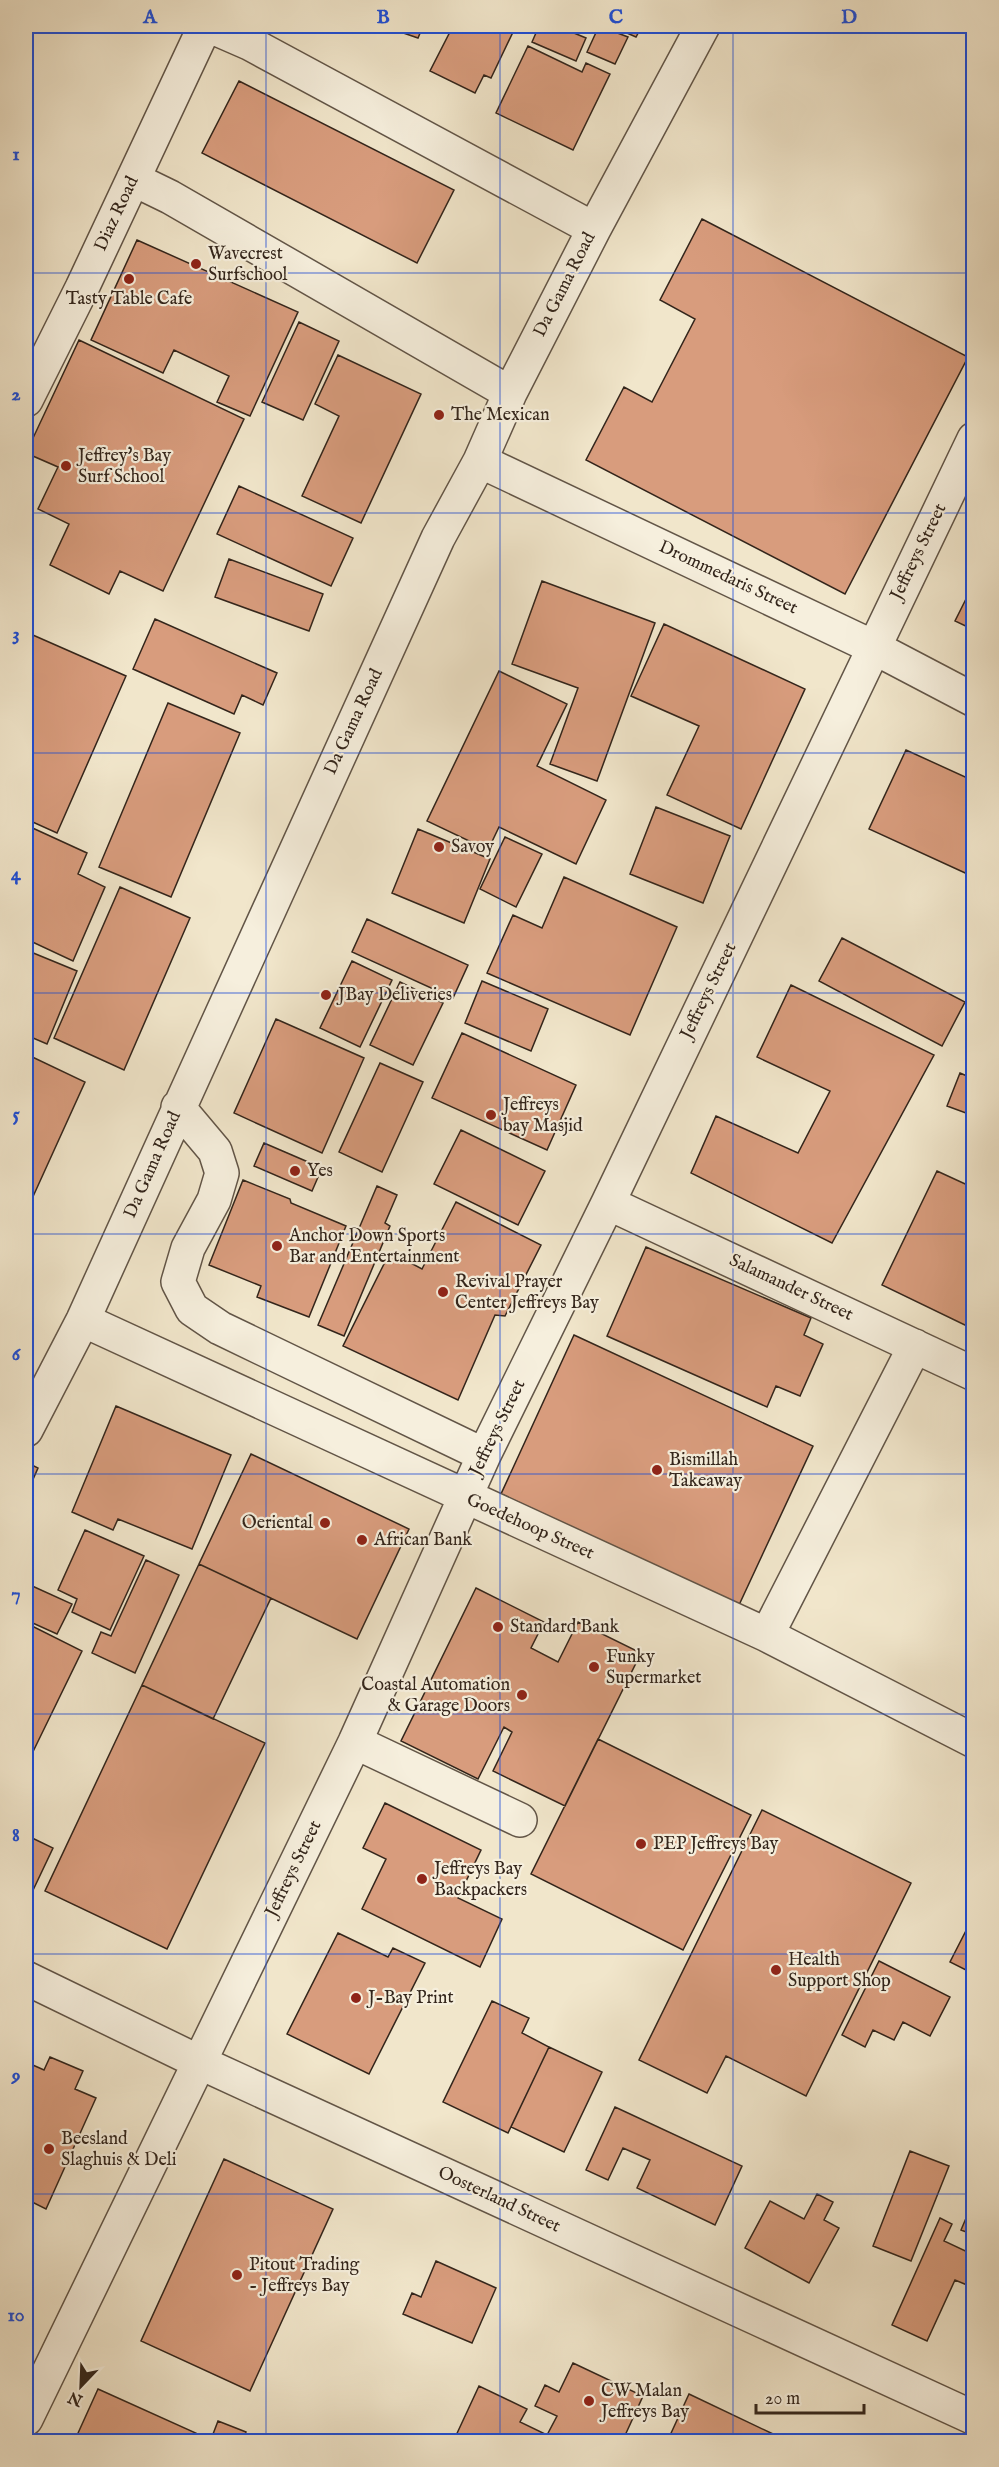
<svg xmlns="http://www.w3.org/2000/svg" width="999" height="2467" viewBox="0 0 999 2467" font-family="'IM FELL English',serif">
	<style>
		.building { fill: #d89c7d; stroke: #33251b; stroke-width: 1.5 }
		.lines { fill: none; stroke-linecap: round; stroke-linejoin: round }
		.minor-casing { stroke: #625547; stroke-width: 36 }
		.minor { stroke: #f6efdd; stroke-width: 33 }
		.grid { fill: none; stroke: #1d4ed8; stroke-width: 1.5; stroke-opacity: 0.55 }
		.poi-dot { fill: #8f2418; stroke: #f6efdd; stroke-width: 2 }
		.labels { text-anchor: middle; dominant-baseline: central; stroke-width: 4.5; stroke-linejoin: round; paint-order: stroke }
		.street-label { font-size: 18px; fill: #33251b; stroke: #f6efdd }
		.poi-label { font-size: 18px; fill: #33251b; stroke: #f6efdd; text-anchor: start }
		.neatline { fill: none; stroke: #1d4ed8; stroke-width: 2 }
		.grid-label { font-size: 20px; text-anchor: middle; font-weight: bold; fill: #1d4ed8 }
	</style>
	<rect width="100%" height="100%" fill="#f1e6cb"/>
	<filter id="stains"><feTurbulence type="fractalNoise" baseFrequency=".00333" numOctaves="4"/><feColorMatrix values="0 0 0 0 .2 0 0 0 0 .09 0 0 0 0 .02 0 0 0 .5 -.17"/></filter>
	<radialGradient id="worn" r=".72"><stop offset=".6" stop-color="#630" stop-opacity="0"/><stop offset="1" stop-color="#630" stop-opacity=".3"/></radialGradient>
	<path class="building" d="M383,26H423L418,38Z
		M453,26H505L514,30L491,78L484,75L475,93L430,71Z
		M539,26H557L586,38L576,61L532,42Z
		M599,26L628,37L615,64L587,52Z
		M611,26H642L636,37Z
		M528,46L582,72L586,63L610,74L573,150L496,113Z
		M239,81L454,190L417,263L202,153Z
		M702,219L968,357L845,594L586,460L624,387L652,402L695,319L660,300Z
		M137,240L298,312L250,416L217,402L229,376L174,350L163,373L91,340Z
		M299,322L339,341L303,420L262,402Z
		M79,340L244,419L163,591L120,571L109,594L50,565L69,524L38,509L58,467L26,453Z
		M338,355L421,394L361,523L302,496L339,416L315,404Z
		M239,486L353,538L331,586L217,534Z
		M229,559L323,594L309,631L215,597Z
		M542,581L655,623L597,781L550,764L578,688L512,664Z
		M974,583V630L955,621Z
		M155,619L277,673L263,705L242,695L234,714L133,669Z
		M664,624L805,689L741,829L667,795L699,726L631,696Z
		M26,632L126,676L57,833L26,819Z
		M499,671L567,704L537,766L606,800L576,864L499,827L488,850L427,821Z
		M168,703L240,733L171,897L99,867Z
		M906,750L974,781V877L869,829Z
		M656,807L730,836L703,903L630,874Z
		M26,825L87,853L78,874L105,887L73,961L26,939Z
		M418,829L490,859L464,923L392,893Z
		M505,837L542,854L516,907L480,889Z
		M564,877L677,927L630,1035L487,973L513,915L542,928Z
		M120,887L190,918L124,1070L54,1038Z
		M367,919L468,965L453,998L352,952Z
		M842,938L965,1002L942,1046L819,981Z
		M26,950L77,971L47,1044L26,1035Z
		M352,961L392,980L360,1047L320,1028Z
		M482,981L548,1009L531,1051L465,1023Z
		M400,982L443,1003L413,1065L370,1045Z
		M791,985L934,1055L832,1243L691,1173L716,1116L798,1153L830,1091L757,1057Z
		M276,1019L364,1058L322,1153L234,1113Z
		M462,1033L576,1085L547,1150L432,1098Z
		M26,1054L85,1082L26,1212Z
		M380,1063L423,1082L382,1172L339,1152Z
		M960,1073L974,1079V1116L947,1106Z
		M461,1130L545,1171L518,1225L434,1184Z
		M264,1143L322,1168L312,1191L254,1166Z
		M937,1171L974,1188V1319L969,1327L882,1285Z
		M243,1180L290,1199L291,1203L346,1226L309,1317L257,1297L261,1286L209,1265Z
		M377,1186L397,1195L385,1223L390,1226L344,1336L318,1325Z
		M456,1202L541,1245L505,1316L495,1315L458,1400L343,1346L390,1252L422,1269Z
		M646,1247L811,1318L804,1335L823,1344L800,1396L776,1386L767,1407L607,1336Z
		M574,1335L813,1446L739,1605L501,1494Z
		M116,1406L231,1455L192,1549L118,1519L113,1530L72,1512Z
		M251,1454L409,1529L357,1639L199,1564Z
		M26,1462L38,1468L27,1493L26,1492Z
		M85,1530L144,1556L110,1630L72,1612L77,1599L58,1590Z
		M146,1560L179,1575L135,1673L92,1653L101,1632L111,1636Z
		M199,1564L271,1598L213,1719L142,1685Z
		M30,1585L72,1604L57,1634L26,1620V1594Z
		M476,1588L544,1622L531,1648L558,1662L578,1622L641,1653L565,1806L493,1771L512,1732L504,1727L478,1779L401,1741Z
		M26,1623L82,1651L26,1766Z
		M142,1685L265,1743L167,1949L45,1891Z
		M598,1739L751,1815L683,1950L531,1874Z
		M385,1803L481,1850L458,1898L502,1919L480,1967L362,1909L386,1859L363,1848Z
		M762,1810L911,1883L806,2096L726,2056L707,2093L639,2060Z
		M26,1835L53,1848L26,1905Z
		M974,1915V1974L950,1962Z
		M338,1933L388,1957L393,1948L425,1963L369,2074L287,2034Z
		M879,1961L950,1997L930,2036L903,2022L894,2040L873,2030L865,2047L842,2035Z
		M492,2001L529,2018L522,2033L549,2047L508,2133L443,2102Z
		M549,2047L602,2072L564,2152L511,2127Z
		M50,2057L83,2071L75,2089L96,2098L46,2209L26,2199V2062L44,2070Z
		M615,2107L742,2166L715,2225L637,2188L650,2160L623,2148L608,2180L586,2170Z
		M910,2151L949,2166L911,2261L873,2246Z
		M224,2159L333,2209L250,2391L141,2341Z
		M817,2194L833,2202L824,2220L839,2228L809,2283L745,2248L770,2201L804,2219Z
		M972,2204L974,2205V2235L961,2230Z
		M940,2218L952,2224L944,2241L974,2255V2270L967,2285L955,2280L927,2341L892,2325Z
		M436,2261L496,2288L472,2343L403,2314L412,2293L421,2297Z
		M573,2363L643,2396L622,2442H453L479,2386L527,2409L520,2422L547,2435L557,2416L535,2406L545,2385L559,2392Z
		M98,2389L198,2434L194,2442H74Z
		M689,2394L773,2434L770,2442H667Z
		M218,2421L246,2432L243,2442H210Z"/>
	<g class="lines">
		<defs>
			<path id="minor" d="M210,26L249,43L594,229
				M133,179L170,197L510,393
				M26,400L82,288L205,26
				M480,461L873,647L974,700
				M178,1107L215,1151L222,1173L214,1200L188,1248L178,1282L192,1309L220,1328L484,1455
				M608,1203L974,1374
				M83,1320L767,1635L974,1741
				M26,1430L83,1320L438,538L480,461L510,393L594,229L703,26
				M767,1635L915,1346
				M355,1742L520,1820
				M26,1978L201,2063L974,2418
				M26,2419L355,1742L484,1455L608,1203L974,439"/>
		</defs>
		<use href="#minor" class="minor-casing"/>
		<use href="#minor" class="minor"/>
	</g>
	<path class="grid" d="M266,26V2442M500,26V2442M733,26V2442M26,273H974M26,513H974M26,753H974M26,993H974M26,1234H974M26,1474H974M26,1714H974M26,1954H974M26,2194H974"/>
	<g class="poi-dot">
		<circle cx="196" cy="264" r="6"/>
		<circle cx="129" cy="279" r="6"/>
		<circle cx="439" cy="415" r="6"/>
		<circle cx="66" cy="466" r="6"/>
		<circle cx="439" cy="847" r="6"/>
		<circle cx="326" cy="995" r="6"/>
		<circle cx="491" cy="1115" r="6"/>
		<circle cx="295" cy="1171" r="6"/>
		<circle cx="277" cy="1246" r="6"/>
		<circle cx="443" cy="1292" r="6"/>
		<circle cx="657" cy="1470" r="6"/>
		<circle cx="325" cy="1523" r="6"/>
		<circle cx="362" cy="1540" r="6"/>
		<circle cx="498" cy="1627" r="6"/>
		<circle cx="594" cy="1667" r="6"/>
		<circle cx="522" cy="1695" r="6"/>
		<circle cx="641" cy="1844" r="6"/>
		<circle cx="422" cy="1879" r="6"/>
		<circle cx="776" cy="1970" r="6"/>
		<circle cx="356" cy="1998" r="6"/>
		<circle cx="49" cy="2149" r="6"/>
		<circle cx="237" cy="2275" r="6"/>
		<circle cx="589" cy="2401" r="6"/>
	</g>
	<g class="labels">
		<g class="street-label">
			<text transform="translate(117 214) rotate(-65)">Diaz Road</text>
			<text transform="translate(565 285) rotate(-63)">Da Gama Road</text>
			<text transform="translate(919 552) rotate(-64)">Jeffreys Street</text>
			<text transform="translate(728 578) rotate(25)">Drommedaris Street</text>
			<text transform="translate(354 722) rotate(-65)">Da Gama Road</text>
			<text transform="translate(709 991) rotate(-64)">Jeffreys Street</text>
			<text transform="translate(153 1165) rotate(-66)">Da Gama Road</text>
			<text transform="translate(791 1288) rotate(25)">Salamander Street</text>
			<text transform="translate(498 1428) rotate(-64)">Jeffreys Street</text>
			<text transform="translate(530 1527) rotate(24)">Goedehoop Street</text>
			<text transform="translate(294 1869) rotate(-64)">Jeffreys Street</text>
			<text transform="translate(499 2200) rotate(25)">Oosterland Street</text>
		</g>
		<g class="poi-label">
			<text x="208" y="254">Wavecrest<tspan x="208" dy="21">Surfschool</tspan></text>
			<text x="129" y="299" text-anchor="middle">Tasty Table Cafe</text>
			<text x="451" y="415">The Mexican</text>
			<text x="78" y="456">Jeffrey's Bay<tspan x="78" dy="21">Surf School</tspan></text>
			<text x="451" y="847">Savoy</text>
			<text x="338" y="995">JBay Deliveries</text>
			<text x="503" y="1105">Jeffreys<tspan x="503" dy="21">bay Masjid</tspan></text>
			<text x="307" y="1171">Yes</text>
			<text x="289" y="1236">Anchor Down Sports<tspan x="289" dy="21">Bar and Entertainment</tspan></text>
			<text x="455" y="1282">Revival Prayer<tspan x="455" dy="21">Center Jeffreys Bay</tspan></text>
			<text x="669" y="1460">Bismillah<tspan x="669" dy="21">Takeaway</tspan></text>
			<text x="313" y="1523" text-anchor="end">Oeriental</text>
			<text x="374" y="1540">African Bank</text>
			<text x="510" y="1627">Standard Bank</text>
			<text x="606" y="1657">Funky<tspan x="606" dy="21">Supermarket</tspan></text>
			<text x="510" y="1685" text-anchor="end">Coastal Automation<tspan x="510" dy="21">&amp; Garage Doors</tspan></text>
			<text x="653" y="1844">PEP Jeffreys Bay</text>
			<text x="434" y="1869">Jeffreys Bay<tspan x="434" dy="21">Backpackers</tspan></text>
			<text x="788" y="1960">Health<tspan x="788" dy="21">Support Shop</tspan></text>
			<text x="368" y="1998">J-Bay Print</text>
			<text x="61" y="2139">Beesland<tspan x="61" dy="21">Slaghuis &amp; Deli</tspan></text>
			<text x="249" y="2265">Pitout Trading<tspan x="249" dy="21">- Jeffreys Bay</tspan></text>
			<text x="601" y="2391">CW Malan<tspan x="601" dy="21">Jeffreys Bay</tspan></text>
		</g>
	</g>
	<rect width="999" height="2467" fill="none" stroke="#f1e6cb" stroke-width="66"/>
	<g transform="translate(81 2386) rotate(203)" stroke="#f6efdd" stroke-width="4.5" paint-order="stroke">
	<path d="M0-4.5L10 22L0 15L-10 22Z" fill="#33251b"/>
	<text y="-9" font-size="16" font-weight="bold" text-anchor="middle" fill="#33251b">N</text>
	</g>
	<path d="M756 2404v9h108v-9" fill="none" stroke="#33251b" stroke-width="3"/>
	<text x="765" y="2404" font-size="18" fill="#33251b" stroke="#f6efdd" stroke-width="4.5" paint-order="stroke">20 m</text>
	<rect x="33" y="33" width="933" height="2401" class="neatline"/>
	<g class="grid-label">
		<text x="150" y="23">A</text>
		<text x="383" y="23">B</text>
		<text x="616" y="23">C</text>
		<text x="849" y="23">D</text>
		<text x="16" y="160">1</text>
		<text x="16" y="400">2</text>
		<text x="16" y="640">3</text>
		<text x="16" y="880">4</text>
		<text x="16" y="1120">5</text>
		<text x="16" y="1360">6</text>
		<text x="16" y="1600">7</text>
		<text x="16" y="1841">8</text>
		<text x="16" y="2081">9</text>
		<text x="16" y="2321">10</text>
	</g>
	<rect width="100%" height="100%" filter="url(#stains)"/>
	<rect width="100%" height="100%" fill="url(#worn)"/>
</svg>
